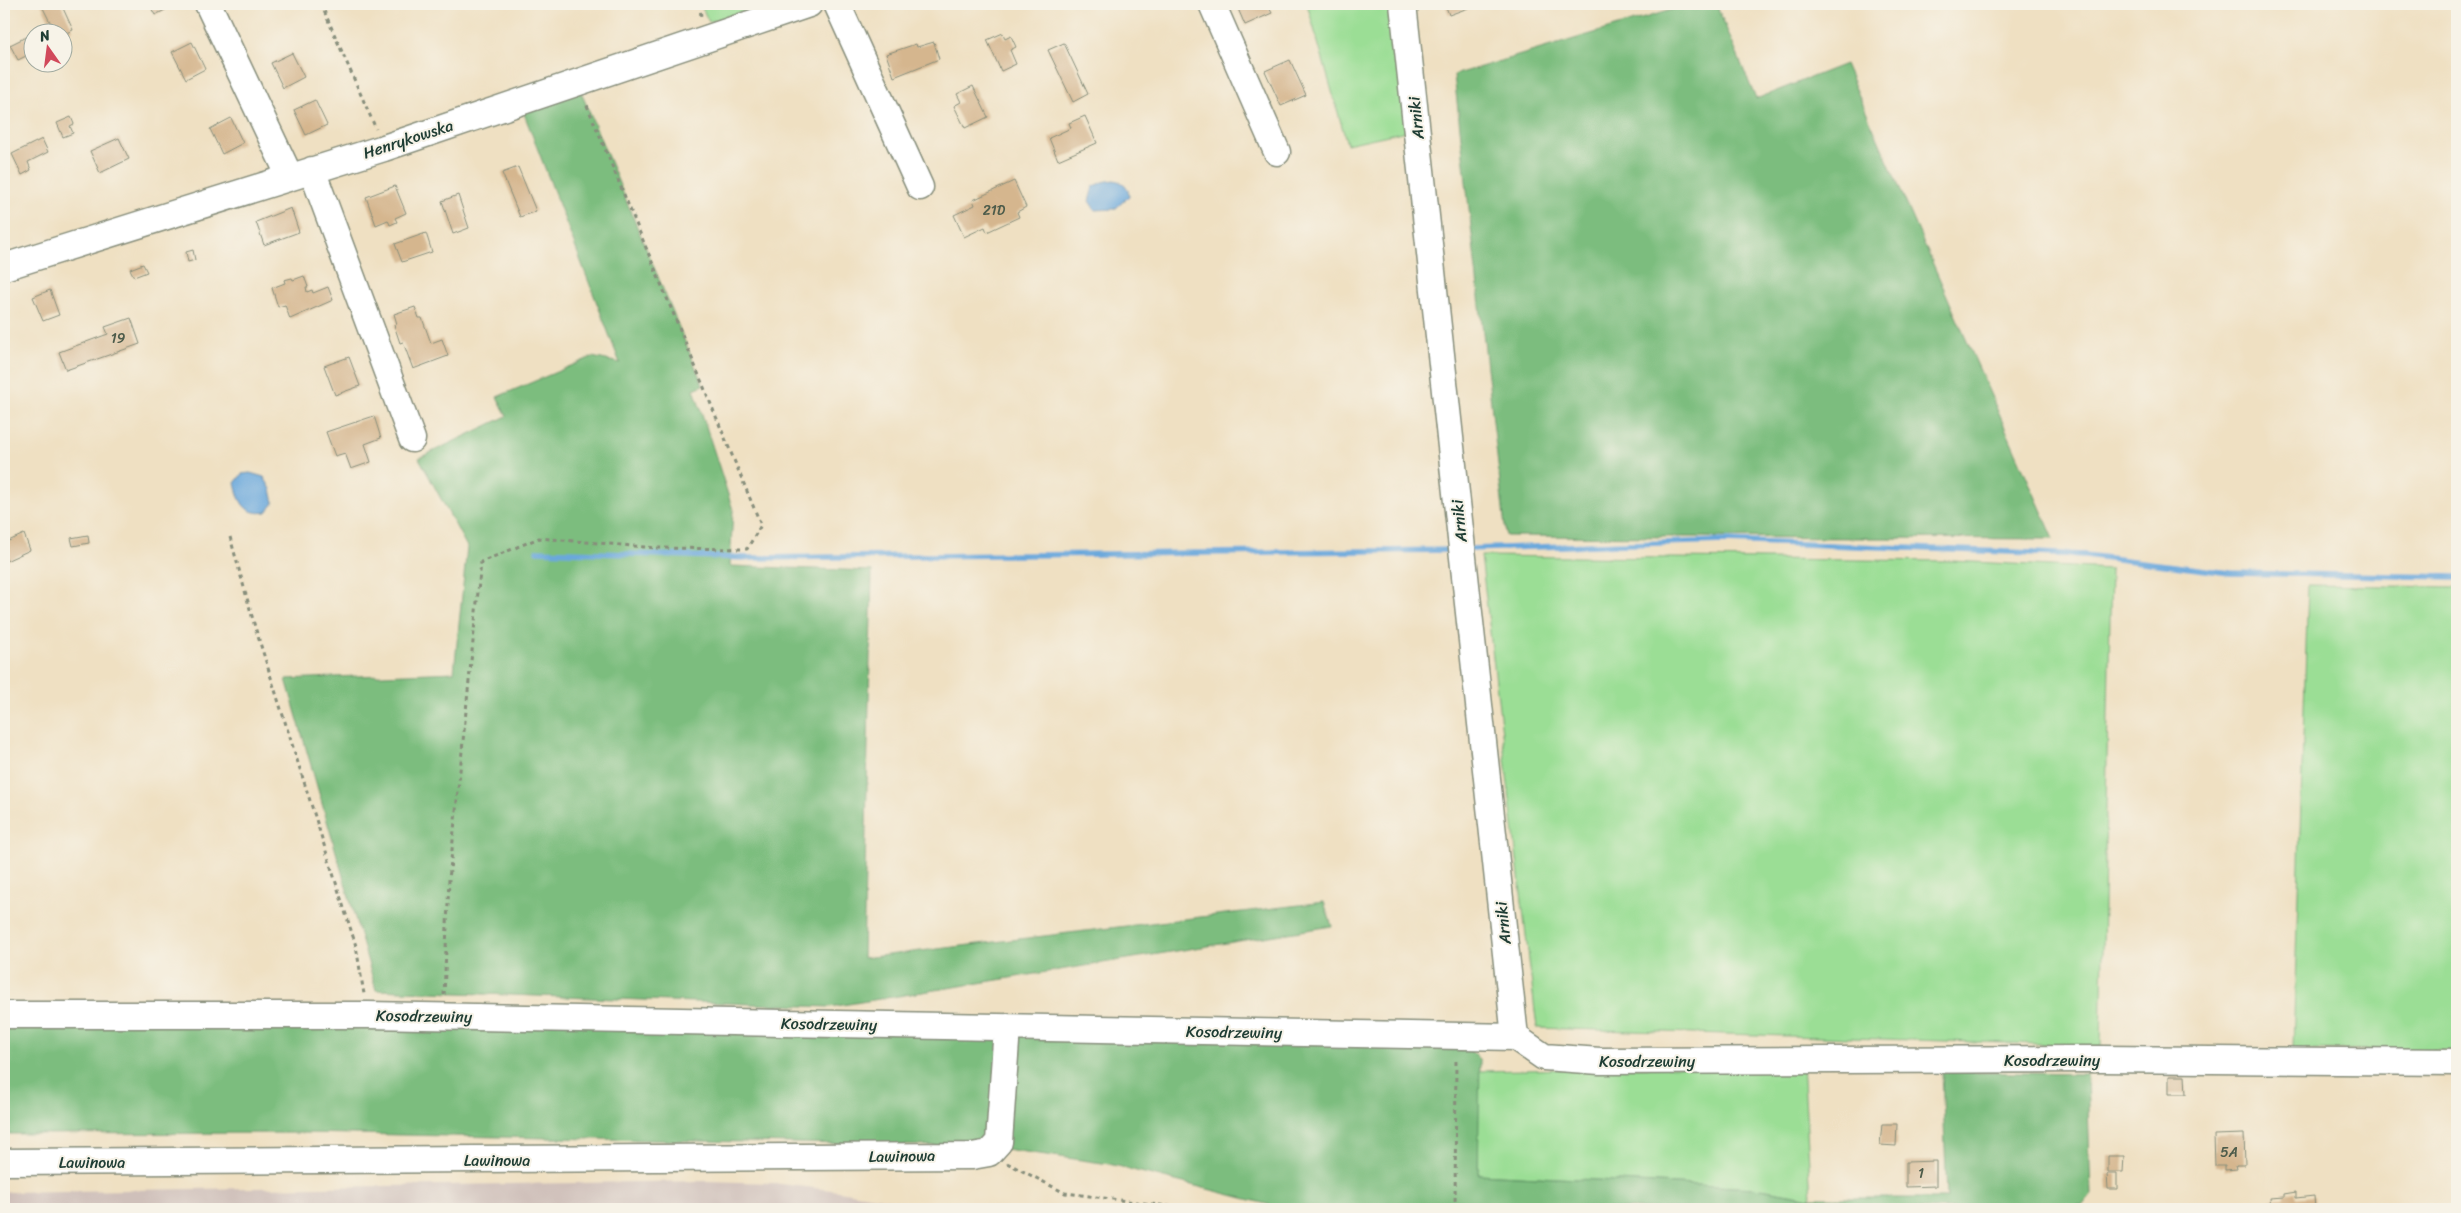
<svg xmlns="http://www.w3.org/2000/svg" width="2461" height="1213" viewBox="0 0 2461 1213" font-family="Sriracha,sans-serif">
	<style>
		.industrial { fill: #cfc0ba }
		.green { fill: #9bde95; stroke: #5d8e64 }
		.forest { fill: #7cbd7e; stroke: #4e7d59 }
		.water { fill: #6aa8dc; stroke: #447288 }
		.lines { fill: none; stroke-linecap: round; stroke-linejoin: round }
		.stream { stroke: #6aa8dc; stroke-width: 5.5 }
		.building { fill: #d5b68e }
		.minor-casing { stroke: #878e7b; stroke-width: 29 }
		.path { stroke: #878e7b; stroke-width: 3; stroke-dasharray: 4 4; stroke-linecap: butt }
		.minor { stroke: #fff; stroke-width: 26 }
		.labels { text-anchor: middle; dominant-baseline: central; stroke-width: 4; stroke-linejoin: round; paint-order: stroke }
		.number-label { font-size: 14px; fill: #4c5b4a }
		.street-label { font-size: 16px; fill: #1f3d34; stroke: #f7f3e8 }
	</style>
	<rect width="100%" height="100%" fill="#f7f3e8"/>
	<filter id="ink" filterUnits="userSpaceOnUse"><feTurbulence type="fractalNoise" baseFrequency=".02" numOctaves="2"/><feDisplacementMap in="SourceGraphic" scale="10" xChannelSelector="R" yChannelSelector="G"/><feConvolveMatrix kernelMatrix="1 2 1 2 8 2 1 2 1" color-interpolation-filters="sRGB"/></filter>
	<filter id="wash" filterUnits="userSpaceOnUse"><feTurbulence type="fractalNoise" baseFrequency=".0096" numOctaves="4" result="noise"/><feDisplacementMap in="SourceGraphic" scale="20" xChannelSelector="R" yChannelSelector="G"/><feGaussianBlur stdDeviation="1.12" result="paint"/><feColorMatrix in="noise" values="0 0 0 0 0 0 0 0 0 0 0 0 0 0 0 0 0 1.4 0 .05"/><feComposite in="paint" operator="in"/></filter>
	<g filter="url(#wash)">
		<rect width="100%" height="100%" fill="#efe0c2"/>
		<path class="industrial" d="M707,1181L773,1183L839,1191L898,1201L926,1209H4V1192Z"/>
		<path class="green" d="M700,4H768L709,22Z
			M1307,4H1395L1411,130L1347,144Z
			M1481,556L1952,561L2111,569L2101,1046L1537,1028Z
			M2308,585L2457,587V1051L2293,1049Z
			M1803,1064L1811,1198L1755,1188L1478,1174L1479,1071Z"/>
		<path class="forest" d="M1691,4H1716L1756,99L1845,64L2054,539L1506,536L1454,75Z
			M581,92L703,385L694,389L733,510L730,566L872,571L863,958L1324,902L1332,926L830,1007L376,990L286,679L454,672L467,547L419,458L507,416L497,397L592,357L620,363L523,111Z
			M4,1015L1456,1036L1480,1060L1478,1174L1755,1188L1811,1198H1947L1942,1072L2087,1074L2091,1195L2082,1206L2056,1209H1286L1109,1164L991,1147L304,1133L4,1134Z"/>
		<path class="water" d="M1114,180C1124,182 1128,186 1129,196L1115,209L1095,210L1089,201L1093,187L1102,182Z
			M250,473L264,477L271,489L274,503L267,512C245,516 239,502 235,483L242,474Z"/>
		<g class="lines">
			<path class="stream" d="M1469,549L1725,541L2085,555L2230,573L2457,577
				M537,551L750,558L1455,550"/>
		</g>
		<g id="blocks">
			<path class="building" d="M41,4H61L73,30L62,35V32H55Z
				M149,4H174L175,5L155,15Z
				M1236,4H1267L1272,13L1245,25Z
				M1445,4H1469L1471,7L1449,15Z
				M1003,33L1005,39L1011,36L1016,47L1010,50L1016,64L1001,71L987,40Z
				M26,37L32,53L18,60L10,45Z
				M192,42L205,69L186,79L172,52Z
				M934,42L939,59L894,77L886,54L916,44L917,47Z
				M1064,43L1088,94L1073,102L1048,50Z
				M292,53L304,77L283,88L271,63Z
				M1290,60L1306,95L1281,106L1265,71Z
				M973,86L988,117L965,128L954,106L961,102L957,94Z
				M315,100L327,125L306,135L294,110Z
				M1085,116L1097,143L1058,160L1049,138L1071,128L1069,123Z
				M71,117L74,124L70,126L73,133L63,137L57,123Z
				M231,118L243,143L222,154L210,129Z
				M119,138L129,159L100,173L90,151Z
				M42,139L48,152L28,162L31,170L22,175L12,154Z
				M518,167L536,211L520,217L502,173Z
				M1014,181L1026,207L1017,212L1019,217L987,232L985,227L964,237L954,215L975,205L973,200Z
				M395,186L406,213L395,218L397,222L390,225L388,220L376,225L366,197Z
				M458,195L469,228L453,234L442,201Z
				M291,208L299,232L264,245L256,222Z
				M426,233L432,252L402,262L395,244Z
				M193,250L195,260L188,262L186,252Z
				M143,264L147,272L134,277L130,269Z
				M304,276L308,287H306L307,292L312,290L313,293L328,287L333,300L290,319L285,305L278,307L272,288L285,283L284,280L292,278L293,280Z
				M50,290L59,315L43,321L33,297Z
				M415,307L419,318H422L431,343L442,339L448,356L413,369L403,342L400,343L394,325L397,324L394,314Z
				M131,318L140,344L66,370L59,352L108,334L105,327Z
				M349,357L360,386L335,395L324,366Z
				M374,416L381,438L365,444L371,462L351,469L345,453L335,456L326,432Z
				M24,534L30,550L6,561L4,543Z
				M88,535L89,543L73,546L71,538Z
				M2169,1076H2185L2186,1094H2169Z
				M1882,1124H1897L1896,1146L1880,1145Z
				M2244,1134L2245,1165H2236L2237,1169L2225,1170V1166H2215L2214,1135Z
				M2108,1156H2124L2123,1172H2108Z
				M1936,1161V1186L1906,1187V1162Z
				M2107,1174H2117V1189H2108Z
				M2296,1192V1198L2314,1196L2315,1209H2271L2270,1198L2284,1197V1194Z"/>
		</g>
	</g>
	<g filter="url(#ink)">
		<use href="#blocks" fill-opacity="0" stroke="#878e7b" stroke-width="1"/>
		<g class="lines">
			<defs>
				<path id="minor" d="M208,4L290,177
					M837,4L920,187
					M1212,4L1277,152
					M1403,4L1515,1037
					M312,170L412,439
					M4,267L384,148L809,4
					M4,1015H368L1515,1037L1544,1057L1600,1061L2101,1059L2457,1062
					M4,1162L972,1156L989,1153L999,1142L1007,1027"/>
			</defs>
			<use href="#minor" class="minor-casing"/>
			<path class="path" d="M321,4L376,129
				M700,4L701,18
				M230,537L255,627L356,946L364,994
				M444,995L449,880L481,562L539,538L657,548L747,549L761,525L586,103
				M1007,1163L1065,1193L1191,1209
				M1455,1209L1456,1057"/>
			<use href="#minor" class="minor"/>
		</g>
	</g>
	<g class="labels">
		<g class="number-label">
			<text x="994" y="210">21D</text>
			<text x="118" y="338">19</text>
			<text x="2229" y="1152">5A</text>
			<text x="1921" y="1173">1</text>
		</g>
		<g class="street-label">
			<text transform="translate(1416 118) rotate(-96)">Arniki</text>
			<text transform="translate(408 139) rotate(-18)">Henrykowska</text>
			<text transform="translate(1459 521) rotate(-96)">Arniki</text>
			<text transform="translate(1503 923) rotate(-96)">Arniki</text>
			<text transform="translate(424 1016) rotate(1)">Kosodrzewiny</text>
			<text transform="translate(829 1024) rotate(1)">Kosodrzewiny</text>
			<text transform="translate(1234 1032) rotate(1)">Kosodrzewiny</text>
			<text x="2052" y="1060">Kosodrzewiny</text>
			<text x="1647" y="1061">Kosodrzewiny</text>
			<text transform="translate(902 1156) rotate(-1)">Lawinowa</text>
			<text x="497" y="1160">Lawinowa</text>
			<text x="92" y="1162">Lawinowa</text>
		</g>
	</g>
	<rect width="2461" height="1213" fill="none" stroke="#f7f3e8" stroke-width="20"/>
	<g transform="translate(48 48) rotate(346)"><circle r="24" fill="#f7f3e8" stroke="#a1aaa0"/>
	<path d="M0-4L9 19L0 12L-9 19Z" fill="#d1495b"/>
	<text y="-8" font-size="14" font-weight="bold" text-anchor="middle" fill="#1f3d34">N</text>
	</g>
</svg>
